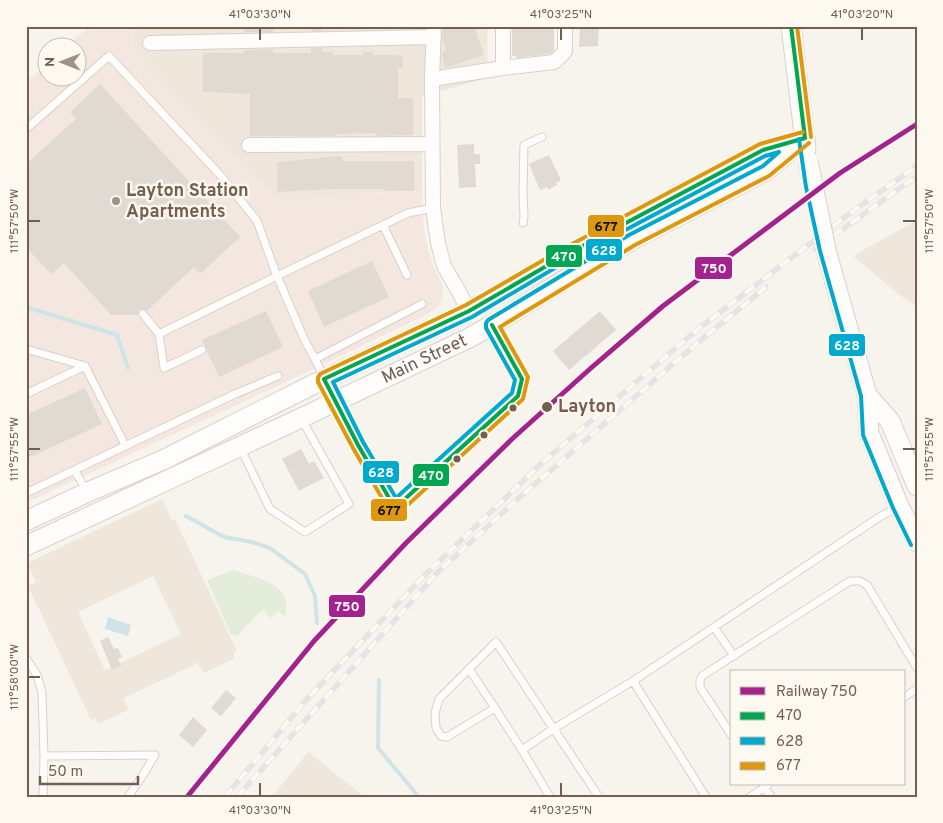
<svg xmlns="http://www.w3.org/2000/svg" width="943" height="823" viewBox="0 0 943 823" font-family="Overpass,sans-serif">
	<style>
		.residential { fill: #efe7dc; fill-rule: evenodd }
		.commercial { fill: #f4e7e0 }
		.green { fill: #e4edda }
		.water { fill: #d0e3e6 }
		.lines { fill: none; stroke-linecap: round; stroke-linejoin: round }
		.stream { stroke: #d0e3e6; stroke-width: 4 }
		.building { fill: #e0dad3 }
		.service-casing { stroke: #d6d1cc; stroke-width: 9 }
		.minor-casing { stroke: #d6d1cc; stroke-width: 16 }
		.secondary-casing { stroke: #d7d1cb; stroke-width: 21 }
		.service { stroke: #fefdfc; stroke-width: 7 }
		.minor { stroke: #fefdfc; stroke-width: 14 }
		.secondary { stroke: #fefdfc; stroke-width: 19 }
		.rail-casing { stroke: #e5e3e5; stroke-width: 5.5 }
		.rail { stroke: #fef9f0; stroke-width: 4; stroke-dasharray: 11; stroke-linecap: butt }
		.secondary-bridge-casing { stroke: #d7d1cb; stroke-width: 21; stroke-linecap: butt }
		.secondary-bridge { stroke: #fefdfc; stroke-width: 19 }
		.bus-1-casing { stroke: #fef9f0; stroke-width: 8 }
		.bus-2-casing { stroke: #fef9f0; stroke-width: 8 }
		.bus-3-casing { stroke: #fef9f0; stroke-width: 8 }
		.bus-1 { stroke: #00a651; stroke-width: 4 }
		.bus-2 { stroke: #00a9ce; stroke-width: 4 }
		.bus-3 { stroke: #dd9810; stroke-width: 4 }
		.rail-1-casing { stroke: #fef9f0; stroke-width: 9 }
		.rail-1 { stroke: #a4228e; stroke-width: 5 }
		.ticks { fill: none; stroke: #735e4f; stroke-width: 2 }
		.poi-dot { fill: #a19287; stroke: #fef9f0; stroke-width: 2 }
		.stop-dot { fill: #735e4f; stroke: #fef9f0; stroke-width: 2 }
		.labels { text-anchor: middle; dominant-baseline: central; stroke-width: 5; stroke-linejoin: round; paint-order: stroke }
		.poi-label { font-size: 18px; font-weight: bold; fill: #735e4f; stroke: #fef9f0; text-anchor: start }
		.street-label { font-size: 18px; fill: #735e4f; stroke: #fef9f0 }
		.stop-label { font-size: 18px; font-weight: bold; fill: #735e4f; stroke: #fef9f0; text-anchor: start }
		.line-badge { stroke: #fef9f0; stroke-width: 2 }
		.badge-label { font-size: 14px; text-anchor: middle; font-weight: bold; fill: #fff }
		.pale-badge-label { font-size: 14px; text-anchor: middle; font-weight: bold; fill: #111 }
		.neatline { fill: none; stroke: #735e4f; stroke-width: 2 }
		.ticks-label { font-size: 12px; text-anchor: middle; fill: #735e4f }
	</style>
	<rect width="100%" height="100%" fill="#f7f4ee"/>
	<path class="residential" d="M134,26H487L488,78L422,96V191L274,196L134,50Z
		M917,220V306L902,297L853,256Z
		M162,499L172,520L175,519L237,651L233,653L235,658L204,673L198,663L124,698L128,710L98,724L95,718L91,720L28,586L36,582L27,563ZM153,576L181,634L105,670L78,612Z
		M308,752L365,797H272Z"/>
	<path class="commercial" d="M90,26H134V50L274,196L422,191L424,229L427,245L432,263L443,286V294L440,304L435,309L428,314L303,374L26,503V82L47,64L48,78H78V48L66,47Z"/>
	<path class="green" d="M233,570C249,575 283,582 286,601C287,606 286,612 285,617L278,611L270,618L263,609L237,636L231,635L207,580Z"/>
	<path class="water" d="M108,617L131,625L128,636L105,629Z"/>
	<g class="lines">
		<path class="stream" d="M26,307L117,335L128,368
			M186,516L224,537L252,542L270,548L305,574L315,596L317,623
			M379,680L378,748L419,797"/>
	</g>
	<path class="building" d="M244,26H273V32H244Z
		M311,26H322V31H311Z
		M455,26H474L484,55L445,68L442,56V52L446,50L442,38L443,30Z
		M512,26H554V51L550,54L516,58V56H512Z
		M580,26H599L598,46L579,47Z
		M311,48H322V52H333V55H363V52H373V55H398V56H403V68H398V98H413V135L376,136V133L336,134V136H250V94L203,92V53H244V50L273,49V53H311Z
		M100,84L240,237L200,274L194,267L147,311L143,309L139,310L138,315H111L64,263L51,274L26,247V164L76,119L70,112Z
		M474,144V154H480V164H475L476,187L459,188L457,145Z
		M549,155L561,180L556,183L557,185L548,190L547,187L540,190L529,164Z
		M342,156V161H414V191H384V189H333L277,192V162Z
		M372,261L389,297L324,327L308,291Z
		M266,311L283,347L219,377L202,340Z
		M600,311L616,330L569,370L553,351Z
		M85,388L102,424L26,459V415Z
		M301,449L309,464L314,461L324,478L299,491L282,459Z
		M108,637L114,649L118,648L122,657L118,659L121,666L112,670L100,641Z
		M226,690L236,698L221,716L211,708Z
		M193,717L207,730L193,747L179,735Z"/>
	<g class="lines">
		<defs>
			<path id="service" d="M26,129L109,56L222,177L257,221L277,276L408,213L433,208
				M523,223L524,217L523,191L524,145L542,137
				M383,225L407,275
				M143,314L159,334L164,368L202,350
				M159,334L277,276L305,341L315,359L345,420L395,508L518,396L522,379L492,326
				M26,349L85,366L125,445
				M315,359L422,304
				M26,394L85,366
				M240,447L270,509L305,532L349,504L301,418
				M74,470L87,491
				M26,493L235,394L278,376
				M714,627L734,656
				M26,658L37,675L42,693L44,756L43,797
				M469,669L495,708
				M904,697L917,689
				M732,736L700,687V680L702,676L850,581H860L867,585L917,668
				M522,750L553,729L633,681
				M44,756L155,755L143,775L128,797
				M763,785L771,797
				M550,797L522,750L495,708L447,737L441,736L436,728L435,713L439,699L496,642L599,797
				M706,797L633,681L881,516L899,507
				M750,797L769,784"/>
			<path id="minor" d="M434,26L432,79L433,208L438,243L444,266L459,292L469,311
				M150,43L434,37
				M503,68V26
				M432,79L503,68L554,62L561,56L565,51V26
				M249,145L432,144"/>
			<g id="secondary">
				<path d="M791,26L806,150"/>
				<path d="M838,293L867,395L869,433L899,506L917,542"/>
				<path d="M867,395L890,421L917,486"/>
				<path d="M26,521L88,492L165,459L324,379L469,311L562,257L763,150L799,140"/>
				<path id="s1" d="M26,546L301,418L469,338L492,325L581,270L632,240L766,171L805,138"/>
			</g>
		</defs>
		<use href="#service" class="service-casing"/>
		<use href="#minor" class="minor-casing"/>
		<use href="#secondary" class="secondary-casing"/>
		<use href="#service" class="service"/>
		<use href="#minor" class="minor"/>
		<use href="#secondary" class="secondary"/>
		<defs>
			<path id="rail" d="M815,249L917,176
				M225,797L307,699L427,573L542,463L698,329L853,211L917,166
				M237,797L438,572L520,497L695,345L766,287"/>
		</defs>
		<use href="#rail" class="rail-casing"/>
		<use href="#rail" class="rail"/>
		<defs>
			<path id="secondary-bridge" d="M808,161L826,250L838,293"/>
		</defs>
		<use href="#secondary-bridge" class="secondary-bridge-casing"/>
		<use href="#secondary-bridge" class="secondary-bridge"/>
		<defs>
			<path id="bus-1" d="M791,26L805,138
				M324,379L469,311L562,257L763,150L805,138
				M324,379L358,445L395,508L518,396L522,379L492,325"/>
			<path id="bus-2" d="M799,139L806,187L820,251L861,396L863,435L893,508L911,545
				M779,152L763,166L629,235L488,320L486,323V328L515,380L512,393L396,498L363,442L333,382L472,317L565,262L765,156Z"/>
			<path id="bus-3" d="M797,26L811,137
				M803,132L760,144L559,251L466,305L320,374L318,378V382L353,448L390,512L395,514L399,513L523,399L528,377L500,327L635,245L769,176L809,143"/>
		</defs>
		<use href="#bus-1" class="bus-1-casing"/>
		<use href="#bus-2" class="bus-2-casing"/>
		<use href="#bus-3" class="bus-3-casing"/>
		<use href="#bus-1" class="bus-1"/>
		<use href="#bus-2" class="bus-2"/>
		<use href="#bus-3" class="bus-3"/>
		<defs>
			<path id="rail-1" d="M187,797L314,641L406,543L512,439L591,368L663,306L840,173L917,124"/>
		</defs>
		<use href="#rail-1" class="rail-1-casing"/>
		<use href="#rail-1" class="rail-1"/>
	</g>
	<path class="ticks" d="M260,28V40M561,28V40M862,28V40M28,221H40M903,221H916M28,449H40M903,449H916M28,677H40M260,783V796M561,783V796"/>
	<circle class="poi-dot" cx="116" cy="201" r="5"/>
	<g class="stop-dot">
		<circle cx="547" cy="407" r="6"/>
		<circle cx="513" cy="408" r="4.5"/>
		<circle cx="484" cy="435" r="4.5"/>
		<circle cx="457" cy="459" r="4.5"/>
	</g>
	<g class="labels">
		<g class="poi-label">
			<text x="126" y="191">Layton Station<tspan x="126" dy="21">Apartments</tspan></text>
		</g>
		<g class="street-label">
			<text stroke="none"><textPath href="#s1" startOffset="440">Main Street</textPath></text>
		</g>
		<g class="stop-label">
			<text x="558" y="407">Layton</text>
		</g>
	</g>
	<g class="line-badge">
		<rect x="587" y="214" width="38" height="24" rx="5" fill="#dd9810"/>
		<rect x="585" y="238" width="38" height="24" rx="5" fill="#00a9ce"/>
		<rect x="545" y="244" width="38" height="24" rx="5" fill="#00a651"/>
		<rect x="694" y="256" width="39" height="24" rx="5" fill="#a4228e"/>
		<rect x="828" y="333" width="38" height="24" rx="5" fill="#00a9ce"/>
		<rect x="362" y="460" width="38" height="24" rx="5" fill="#00a9ce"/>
		<rect x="412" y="463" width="38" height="24" rx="5" fill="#00a651"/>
		<rect x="370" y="498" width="38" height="24" rx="5" fill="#dd9810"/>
		<rect x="328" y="594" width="38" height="24" rx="5" fill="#a4228e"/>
	</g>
	<g class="badge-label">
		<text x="604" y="255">628</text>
		<text x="564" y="261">470</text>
		<text x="714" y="273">750</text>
		<text x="847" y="350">628</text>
		<text x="381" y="477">628</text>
		<text x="431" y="480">470</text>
		<text x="347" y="611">750</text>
	</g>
	<g class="pale-badge-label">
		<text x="606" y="231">677</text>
		<text x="389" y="515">677</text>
	</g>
	<rect width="943" height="823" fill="none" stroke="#fef9f0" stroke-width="55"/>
	<rect x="730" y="670" width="175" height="115" fill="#fef9f0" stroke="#c6bbb0"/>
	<rect x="740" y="687" width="25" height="8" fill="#a4228e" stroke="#c6bbb0"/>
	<text x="776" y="696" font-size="15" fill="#735e4f">Railway 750</text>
	<rect x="740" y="712" width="25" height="8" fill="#00a651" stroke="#c6bbb0"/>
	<text x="776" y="720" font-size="15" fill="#735e4f">470</text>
	<rect x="740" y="737" width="25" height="8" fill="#00a9ce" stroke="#c6bbb0"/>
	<text x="776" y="746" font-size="15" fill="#735e4f">628</text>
	<rect x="740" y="762" width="25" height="8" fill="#dd9810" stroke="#c6bbb0"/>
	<text x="776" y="770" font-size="15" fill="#735e4f">677</text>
	<g transform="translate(62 62) rotate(270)"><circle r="24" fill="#fef9f0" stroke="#c6bbb0"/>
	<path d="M0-4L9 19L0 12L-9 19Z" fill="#a19287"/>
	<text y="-8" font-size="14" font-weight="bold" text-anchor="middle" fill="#735e4f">N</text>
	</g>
	<path d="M40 776v8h98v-8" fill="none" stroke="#735e4f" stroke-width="2.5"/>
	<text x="48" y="776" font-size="15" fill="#735e4f" stroke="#fef9f0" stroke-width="4" paint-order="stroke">50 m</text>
	<rect x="28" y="28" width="888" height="768" class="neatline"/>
	<g class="ticks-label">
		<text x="260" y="18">41°03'30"N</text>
		<text x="561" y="18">41°03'25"N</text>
		<text x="862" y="18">41°03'20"N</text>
		<text transform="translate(929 221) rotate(-90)" y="4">111°57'50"W</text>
		<text transform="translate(14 221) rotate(-90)" y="4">111°57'50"W</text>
		<text transform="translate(929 449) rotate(-90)" y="4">111°57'55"W</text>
		<text transform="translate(14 449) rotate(-90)" y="4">111°57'55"W</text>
		<text transform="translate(14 677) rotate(-90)" y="4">111°58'00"W</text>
		<text x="260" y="814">41°03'30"N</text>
		<text x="561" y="814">41°03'25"N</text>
	</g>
</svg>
